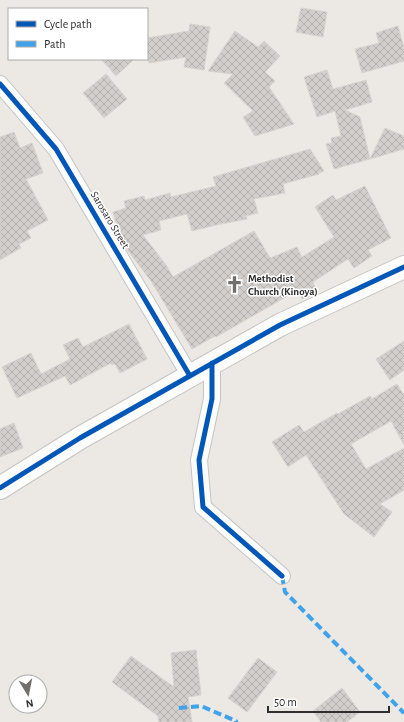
<svg xmlns="http://www.w3.org/2000/svg" width="404" height="722" viewBox="0 0 404 722" font-family="'Alegreya Sans',sans-serif">
	<style>
		.building { fill: url(#building-cross-hatch); stroke: #d7d4d0 }
		.lines { fill: none; stroke-linecap: round; stroke-linejoin: round }
		.street-casing { stroke: #c5c4c5; stroke-width: 18 }
		.secondary-casing { stroke: #c5c4c5; stroke-width: 24 }
		.street { stroke: #fcfcfb; stroke-width: 16 }
		.secondary { stroke: #fcfcfb; stroke-width: 22 }
		.quiet { stroke: #3ea3eb; stroke-width: 4; stroke-dasharray: 8 4; stroke-linecap: butt }
		.cycleway-casing { stroke: #fff; stroke-width: 8 }
		.cycleway { stroke: #0057b8; stroke-width: 5 }
		.labels { text-anchor: middle; dominant-baseline: central; stroke-width: 3; stroke-linejoin: round; paint-order: stroke }
		.street-label { font-size: 11px; fill: #2e2e2e; stroke: #fff }
		.poi-label { font-size: 11px; font-weight: bold; fill: #2e2e2e; stroke: #fff; text-anchor: start }
	</style>
	<defs>
		<pattern id="building-cross-hatch" width="8" height="8" patternUnits="userSpaceOnUse"><rect width="8" height="8" fill="#d1cecb"/><path d="M0 0l8 8M0 8l8-8" fill="none" stroke="#b4b1af"/></pattern>
	</defs>
	<rect width="100%" height="100%" fill="#ece8e4"/>
	<path class="building" d="M301,8L327,12L323,37L296,32Z
		M190,24L210,27L204,70L184,67L186,57L149,63L147,49V38L189,31Z
		M398,26L404,48V61L362,73L355,49L379,43L376,33Z
		M235,31L258,47L264,41L280,56L265,72L275,81L269,87L294,124L255,136L243,117L253,111L224,83L233,74L208,71Z
		M101,59H134L116,76Z
		M327,70L333,89L366,80L372,102L345,110L360,117L370,159L334,169L326,144L332,143L331,138L341,136L335,111L317,117L304,77Z
		M106,74L127,99L104,118L83,93Z
		M385,128L404,136V149L370,159Z
		M14,132L20,148L32,143L43,173L26,179L48,220L27,231L31,238L19,244L21,248L0,260V137Z
		M310,149L324,171L319,173V174L283,184L285,193L254,199L258,213L246,216L247,219L216,225L192,231L187,214L159,221L161,230L143,235L166,265L173,277L254,231L270,258L297,247L302,257L334,237L315,207L333,195L336,200L365,186L391,238L368,250L372,256L354,268L348,259L313,282L317,293L302,299L298,290L216,337L215,336L192,349L151,281L126,248L121,240L113,212L126,208L124,201L144,196L145,200L170,193L171,197L216,186L213,177Z
		M129,324L147,359L120,373L115,364L112,365L111,363L70,385L65,376L17,398L2,367L31,353L41,374L70,359L63,345L78,338L83,347Z
		M404,341V370L390,380L376,359Z
		M397,384L404,395V445L391,421L351,444L366,469L404,448V490L380,504L392,512L374,537L344,514L306,455L288,467L272,442L299,425L304,432L337,413L338,414L370,396L372,399Z
		M14,423L23,448L0,457V429Z
		M196,650L201,695L188,697L192,722H159L158,716L112,682L131,656L174,687L171,653Z
		M258,658L277,672L247,712L228,698Z
		M342,688L360,712L347,722H321L313,711Z"/>
	<g class="lines">
		<defs>
			<path id="street" d="M0,84L56,149L190,376
				M212,363V399L199,460L203,507L282,576"/>
			<path id="secondary" d="M0,488L80,438L280,325L404,267"/>
		</defs>
		<use href="#street" class="street-casing"/>
		<use href="#secondary" class="secondary-casing"/>
		<use href="#street" class="street"/>
		<use href="#secondary" class="secondary"/>
		<path class="quiet" d="M282,576L285,592L404,713
			M179,708L201,706L236,721V722"/>
		<defs>
			<path id="cycleway" d="M0,84L56,149L190,376
				M212,363V399L199,460L203,507L282,576
				M0,488L80,438L280,325L404,267"/>
		</defs>
		<use href="#cycleway" class="cycleway-casing"/>
		<use href="#cycleway" class="cycleway"/>
	</g>
	<defs>
		<symbol id="church-bare" viewBox="-9 -9 18 18"><path d="M-1.2-6h2.4v3.5h3.3v2.4h-3.3V6h-2.4V-.1h-3.3v-2.4h3.3Z" fill="#706f6e" stroke="#fff" stroke-width="2.5" paint-order="stroke"/></symbol>
	</defs>
	<g fill-rule="evenodd">
		<use href="#church-bare" x="222" y="272" width="25" height="25"/>
	</g>
	<g class="labels">
		<g class="street-label">
			<text transform="translate(110 220) rotate(59)">Sarosaro Street</text>
		</g>
		<g class="poi-label">
			<text x="248" y="278">Methodist<tspan x="248" dy="13">Church (Kinoya)</tspan></text>
		</g>
	</g>
	<rect x="8" y="8" width="140" height="52" fill="#ffffff" stroke="#ababab"/>
	<rect x="16" y="21" width="20" height="6" fill="#0057b8" stroke="#ababab"/>
	<text x="44" y="28" font-size="12" fill="#2e2e2e">Cycle path</text>
	<rect x="16" y="41" width="20" height="6" fill="#3ea3eb" stroke="#ababab"/>
	<text x="44" y="48" font-size="12" fill="#2e2e2e">Path</text>
	<g transform="translate(28 694) rotate(170)"><circle r="19" fill="#ffffff" stroke="#ababab"/>
	<path d="M0-3L7 15L0 10L-7 15Z" fill="#706f6e"/>
	<text y="-6" font-size="11" font-weight="bold" text-anchor="middle" fill="#2e2e2e">N</text>
	</g>
	<path d="M268 706v6h121v-6" fill="none" stroke="#2e2e2e" stroke-width="2"/>
	<text x="274" y="706" font-size="12" fill="#2e2e2e" stroke="#ffffff" stroke-width="3" paint-order="stroke">50 m</text>
</svg>
